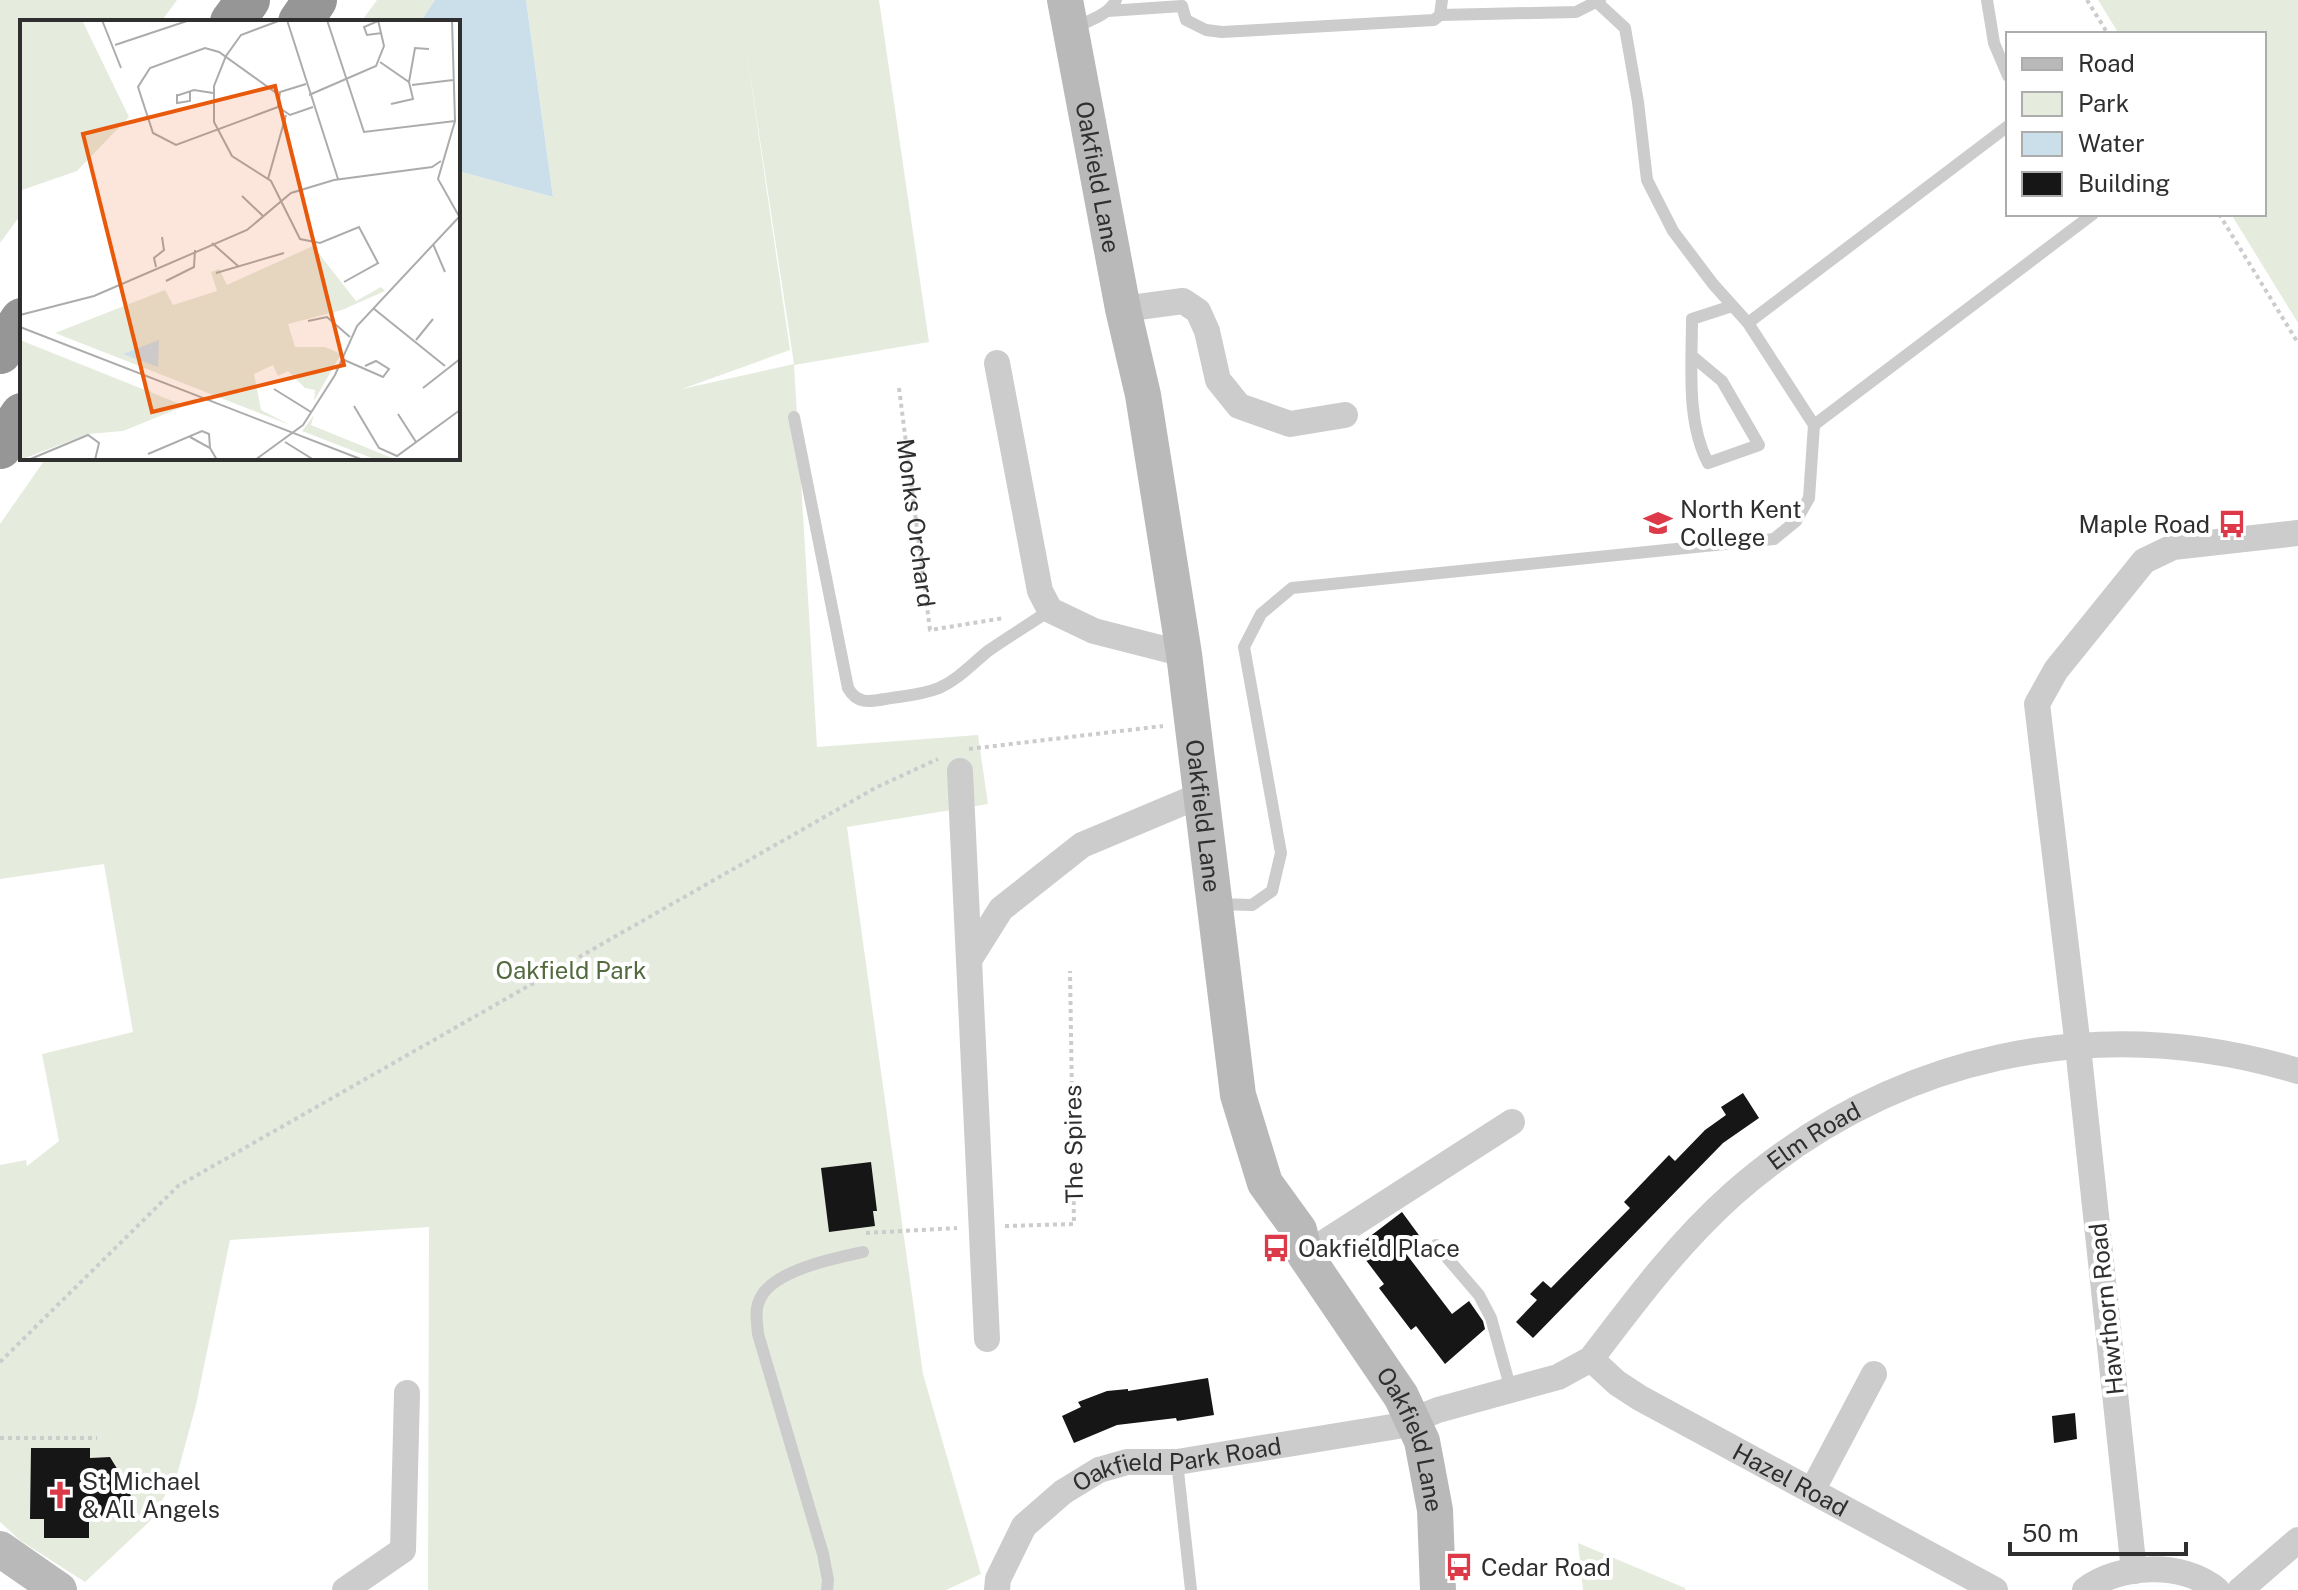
<svg xmlns="http://www.w3.org/2000/svg" width="2298" height="1590" viewBox="0 0 2298 1590" font-family="'Public Sans',sans-serif">
	<style>
		.green { fill: #e5ecde; fill-rule: evenodd }
		.water { fill: #cbdfeb }
		.building { fill: #161616 }
		.lines { fill: none; stroke-linecap: round; stroke-linejoin: round }
		.path { stroke: #ccc; stroke-width: 4; stroke-dasharray: 4 4; stroke-linecap: butt }
		.lane { stroke: #ccc; stroke-width: 12 }
		.street { stroke: #ccc; stroke-width: 26 }
		.secondary { stroke: #b9b9b9; stroke-width: 36 }
		.highway { stroke: #969696; stroke-width: 44 }
		.labels { text-anchor: middle; dominant-baseline: central; stroke-width: 8; stroke-linejoin: round; paint-order: stroke }
		.street-label { font-size: 24px; fill: #2f2f2f; stroke: #fff }
		.poi-label { font-size: 24px; fill: #2f2f2f; stroke: #fff; text-anchor: start }
		.park-label { font-size: 24px; fill: #53693e; stroke: #fff }
		.inset-road { fill: none; stroke: #acacac; stroke-width: 2 }
		.view { fill: #e8590c; fill-opacity: 0.15; stroke: #e8590c; stroke-width: 4 }
		.inset-edge { fill: none; stroke: #2f2f2f; stroke-width: 4 }
	</style>
	<rect width="100%" height="100%" fill="#fff"/>
	<path class="green" d="M0,0H177L161,22H22V213L0,243Z
		M377,0H435L420,22H361Z
		M526,0H879L929,342L794,365L817,747L978,735L988,804L847,827L923,1374L981,1574L946,1590H428L429,1227L230,1240L196,1405L177,1475L150,1521L85,1582L21,1541L0,1522V1165L26,1160L27,1166L59,1141L42,1054L133,1032L104,864L0,879V524L46,458H458V171L553,197ZM746,48L794,364L682,389L790,350ZM32,1448H90V1458L110,1457L127,1485L134,1508L112,1514L90,1472L89,1538H45L44,1519H31Z
		M2098,0H2298V323L2231,214H2264V34H2119Z
		M1578,1543L1685,1588V1590H1583Z"/>
	<path class="water" d="M435,0H526L553,197L458,171V22H420Z"/>
	<path class="building" d="M1743,1093L1759,1118L1723,1143L1533,1338L1516,1322L1537,1300L1530,1294L1543,1281L1551,1288L1630,1208L1624,1202L1669,1155L1675,1161L1705,1130L1726,1115L1721,1107Z
		M871,1162L877,1211H873L875,1226L829,1232L821,1168Z
		M1402,1212L1421,1238L1404,1251L1452,1314L1469,1301L1483,1321L1485,1329L1445,1364L1416,1326L1411,1330L1379,1288L1384,1284L1356,1247Z
		M1208,1378L1214,1415L1177,1421L1176,1418L1117,1425L1074,1443L1062,1416L1081,1407L1078,1402L1107,1391L1128,1389V1391Z
		M2075,1413L2077,1439L2054,1443L2052,1416Z
		M31,1448H90V1458L110,1457L127,1485L135,1508L89,1520V1538H44V1519H30Z"/>
	<g class="lines">
		<g class="path">
			<path d="M2087,0L2108,34"/>
			<path d="M2219,214L2298,343"/>
			<path id="s1" d="M899,388L930,630L1004,618"/>
			<path d="M969,749L1163,726"/>
			<path d="M1005,1226L1074,1224L1070,971"/>
			<path d="M866,1233L957,1228"/>
			<path d="M0,1362L178,1186L877,787L938,759"/>
			<path d="M0,1438H97"/>
		</g>
		<path class="lane" d="M1987,0L1994,43L2008,76
			M1598,3L1625,28L1638,102L1647,180L1673,231L1713,284L1748,323L1814,425
			M1108,11L1182,6L1186,20L1206,30L1222,32L1434,20L1440,15L1442,0
			M1440,15L1576,12L1600,0
			M1073,28C1088,21 1109,15 1116,0
			M1748,323L2008,126
			M1692,356L1722,381L1759,445L1708,463C1686,421 1692,365 1692,319L1732,306
			M794,417L848,688C857,704 869,702 885,699C903,696 922,695 939,688C959,679 972,664 988,651C1008,637 1030,624 1050,610
			M1217,904L1252,905L1272,891L1281,853L1244,647L1261,614L1292,588L1774,539L1796,521L1809,498L1814,425L2093,214
			M1436,1245L1479,1295L1491,1318L1511,1390
			M1177,1462L1191,1590
			M827,1590L828,1580L823,1554L758,1334C757,1321 754,1309 761,1297C775,1270 835,1258 863,1252"/>
		<g class="street">
			<path d="M1123,309L1183,301L1198,311L1207,331L1218,380L1239,406L1290,424L1345,415"/>
			<path d="M997,363L1040,591L1050,610L1094,631L1184,654"/>
			<path d="M960,771L987,1339"/>
			<path d="M969,960L1001,909L1082,845L1201,795"/>
			<path d="M1305,1255L1512,1122"/>
			<path id="s2" d="M1591,1359L1617,1383L1640,1398L1995,1590"/>
			<path d="M1812,1491L1874,1374"/>
			<path d="M2134,1571L2078,1047L2037,704L2056,670L2144,561L2173,547L2298,533"/>
			<path d="M345,1590L403,1550L407,1393"/>
			<path id="s3" d="M997,1590L998,1579L1024,1526L1063,1492L1099,1470L1127,1462H1177L1398,1426L1438,1410L1558,1377L1591,1359C1635,1301 1678,1243 1733,1194C1891,1055 2096,1010 2298,1071"/>
			<path d="M2085,1590C2118,1564 2184,1561 2217,1590"/>
			<path d="M2240,1590L2298,1540"/>
		</g>
		<g class="secondary">
			<path id="s4" d="M1065,0L1123,309L1143,395L1184,654L1238,1095L1265,1183L1299,1230L1305,1255L1401,1396L1422,1441L1435,1510L1438,1590"/>
			<path d="M0,1549L59,1590"/>
		</g>
		<path class="highway" d="M232,22L248,0
			M300,22L315,0
			M0,352L22,320
			M0,447L22,415"/>
	</g>
	<defs>
		<symbol id="university-bare" viewBox="-9 -9 18 18"><path d="M0-5L7-2L0 1L-7-2ZM-4 1L0 2.5L4 1V4Q0 6-4 4Z" fill="#dd3a49" stroke="#fff" stroke-width="2.5" paint-order="stroke"/></symbol>
		<symbol id="bus-bare" viewBox="-9 -9 18 18"><path d="M-5-6H5V4H4V6H2V4H-2V6H-4V4H-5ZM-3.5-4V0h7V-4ZM-3.5 1.2v1.5H-2V1.2ZM2 1.2v1.5H3.5V1.2Z" fill="#dd3a49" stroke="#fff" stroke-width="2.5" paint-order="stroke"/></symbol>
		<symbol id="church-bare" viewBox="-9 -9 18 18"><path d="M-1.2-6h2.4v3.5h3.3v2.4h-3.3V6h-2.4V-.1h-3.3v-2.4h3.3Z" fill="#dd3a49" stroke="#fff" stroke-width="2.5" paint-order="stroke"/></symbol>
	</defs>
	<g fill-rule="evenodd">
		<use href="#university-bare" x="1638" y="503" width="40" height="40"/>
		<use href="#bus-bare" x="2212" y="504" width="40" height="40"/>
		<use href="#bus-bare" x="1256" y="1228" width="40" height="40"/>
		<use href="#church-bare" x="40" y="1475" width="40" height="40"/>
		<use href="#bus-bare" x="1439" y="1547" width="40" height="40"/>
	</g>
	<g class="labels">
		<g class="street-label">
			<text stroke="none"><textPath href="#s4" startOffset="180">Oakfield Lane</textPath></text>
			<text stroke="none"><textPath href="#s1" startOffset="136">Monks Orchard</textPath></text>
			<text stroke="none"><textPath href="#s4" startOffset="828">Oakfield Lane</textPath></text>
			<text stroke="none"><textPath href="#s3" startOffset="990">Elm Road</textPath></text>
			<text transform="translate(1073 1144) rotate(-91)">The Spires</text>
			<text transform="translate(2106 1309) rotate(-96)">Hawthorn Road</text>
			<text stroke="none"><textPath href="#s4" startOffset="1500">Oakfield Lane</textPath></text>
			<text stroke="none"><textPath href="#s3" startOffset="242">Oakfield Park Road</textPath></text>
			<text stroke="none"><textPath href="#s2" startOffset="234">Hazel Road</textPath></text>
		</g>
		<g class="poi-label">
			<text x="1680" y="509">North Kent<tspan x="1680" dy="28">College</tspan></text>
			<text x="2210" y="524" text-anchor="end">Maple Road</text>
			<text x="1298" y="1248">Oakfield Place</text>
			<text x="82" y="1481">St Michael<tspan x="82" dy="28">&amp; All Angels</tspan></text>
			<text x="1481" y="1567">Cedar Road</text>
		</g>
		<g class="park-label">
			<text x="571" y="970">Oakfield Park</text>
		</g>
	</g>
	<g transform="translate(20 20)">
		<rect width="440" height="440" fill="#fff"/>
		<path d="M0,0H62L109,97L57,151L2,170L0,183ZM293,226L336,281L361,267L365,271L322,290L268,304L275,327H305L321,334L294,381L295,370L285,368L268,351L258,356L253,345L234,354L241,390L270,405L35,313L145,270L153,285L197,271L191,252L199,249L207,265ZM0,320L165,386L103,411L68,414L0,440ZM294,395L291,405L377,440H357L282,411Z" fill="#e5ecde"/>
		<path d="M139,320L138,347L103,334Z" fill="#cbdfeb"/>
		<path class="inset-road" d="M82,0L101,48M261,0L221,15L206,36L194,66V102L212,136L251,161L280,219L300,223L339,207L358,243L324,262M267,0L318,159M307,0L344,112L435,101M432,0L435,101L418,159L440,198M358,1L344,7L347,15L362,13M95,25L170,0M360,42L389,62L395,28L409,29M286,64L260,72L258,87L270,95L293,87M392,65L433,60M170,71V81L157,83V75H159L174,70L193,73M289,75L356,46L364,26L358,0M371,84L393,79L389,62M258,87L156,125L133,113L118,67L130,48L185,28L199,32L259,75M248,159L266,95M222,176L244,197M192,223L218,246M413,224L425,252M136,247L134,238L144,230L142,217M196,253L264,233M146,261L174,247L175,230M353,288L425,346M0,295L74,276L227,210L271,173L314,160L412,147L421,141M288,301L307,297L330,317M0,307L343,440M396,320L413,299M322,339L363,357L369,349L356,341L345,346M403,368L440,339M254,369L291,392M334,386L359,428L377,436L440,390M378,394L396,422M170,417L190,428L197,440M265,422L294,440M128,434L182,411L189,414L190,428M8,440L68,415L79,423L75,440M235,440L283,405L315,355L337,306L439,197"/>
		<path class="view" d="M255,66L324,345L132,392L63,114Z"/>
		<rect width="440" height="440" class="inset-edge"/>
	</g>
	<rect x="2006" y="32" width="260" height="184" fill="#ffffff" stroke="#acacac" stroke-width="2"/>
	<rect x="2022" y="58" width="40" height="12" fill="#b9b9b9" stroke="#acacac" stroke-width="2"/>
	<text x="2078" y="72" font-size="24" fill="#2f2f2f">Road</text>
	<rect x="2022" y="92" width="40" height="24" fill="#e5ecde" stroke="#acacac" stroke-width="2"/>
	<text x="2078" y="112" font-size="24" fill="#2f2f2f">Park</text>
	<rect x="2022" y="132" width="40" height="24" fill="#cbdfeb" stroke="#acacac" stroke-width="2"/>
	<text x="2078" y="152" font-size="24" fill="#2f2f2f">Water</text>
	<rect x="2022" y="172" width="40" height="24" fill="#161616" stroke="#acacac" stroke-width="2"/>
	<text x="2078" y="192" font-size="24" fill="#2f2f2f">Building</text>
	<path d="M2010 1542v12h176v-12" fill="none" stroke="#2f2f2f" stroke-width="4"/>
	<text x="2022" y="1542" font-size="24" fill="#2f2f2f" stroke="#ffffff" stroke-width="6" paint-order="stroke">50 m</text>
</svg>
